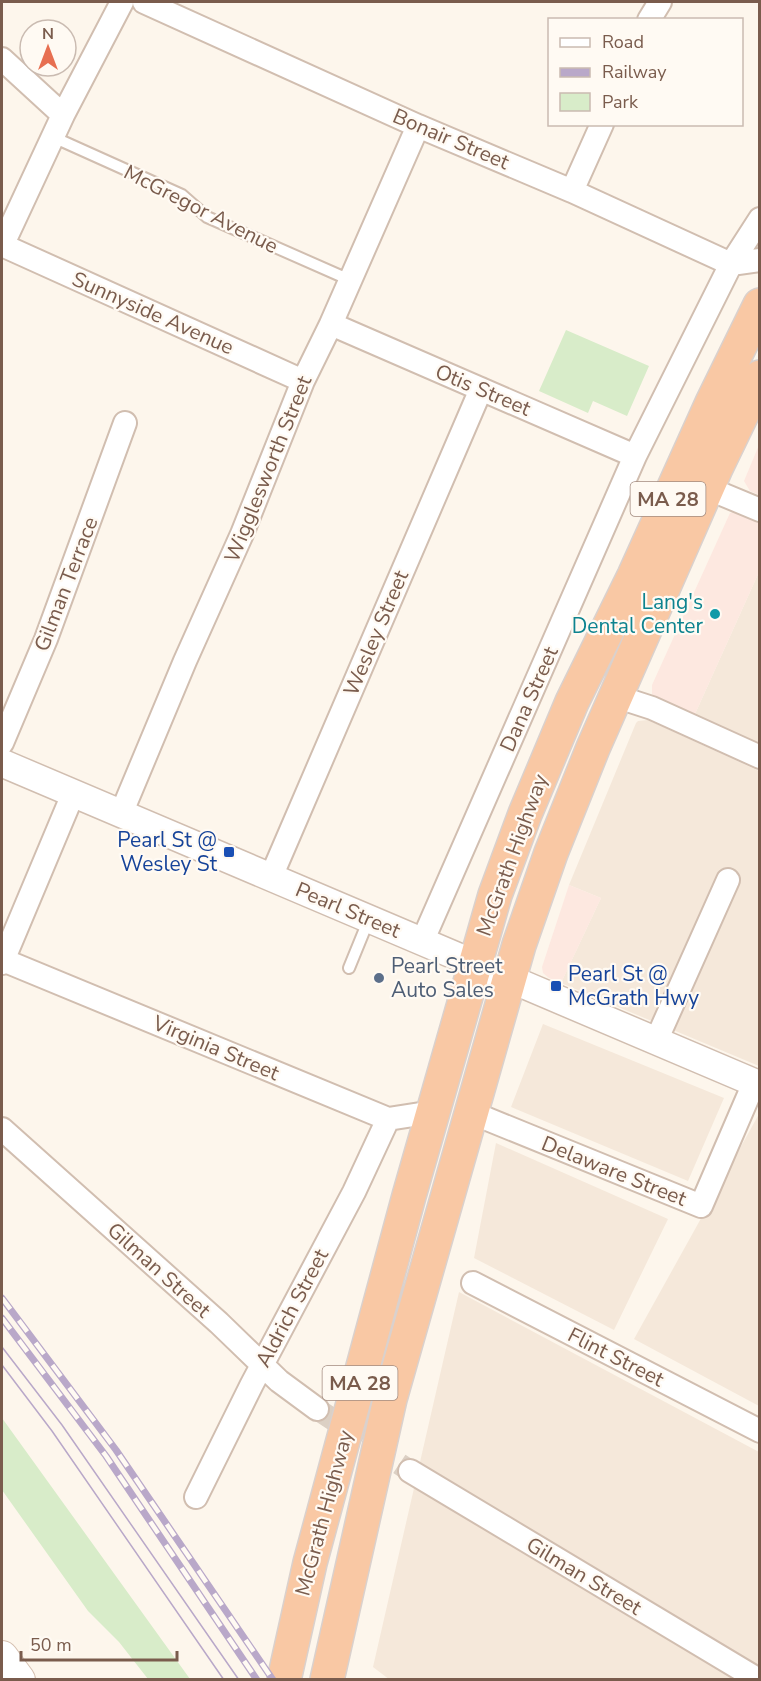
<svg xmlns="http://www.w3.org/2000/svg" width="761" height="1681" viewBox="0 0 761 1681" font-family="'Nunito Sans',sans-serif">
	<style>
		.residential { fill: #f5e8da }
		.commercial { fill: #fde8e0 }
		.green { fill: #d8ecc9 }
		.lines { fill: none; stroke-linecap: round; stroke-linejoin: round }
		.minor-tunnel { stroke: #dcd0c4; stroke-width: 22; stroke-dasharray: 22 11; stroke-linecap: butt }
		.service-casing { stroke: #d1beb0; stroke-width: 14 }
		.minor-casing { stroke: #d1beb0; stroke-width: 26 }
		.tertiary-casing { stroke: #d1beb0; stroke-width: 30 }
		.secondary-casing { stroke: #d6c0b0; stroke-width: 34 }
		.trunk-casing { stroke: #dad1cd; stroke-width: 36 }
		.service { stroke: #fff; stroke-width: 10 }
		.minor { stroke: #fff; stroke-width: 22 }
		.tertiary { stroke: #fff; stroke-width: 27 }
		.secondary { stroke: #fff; stroke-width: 32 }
		.trunk { stroke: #f9c8a4; stroke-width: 33 }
		.tram { stroke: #b9a8c9; stroke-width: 1.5 }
		.rail-casing { stroke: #b9a8c9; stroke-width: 7 }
		.rail { stroke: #fffaf3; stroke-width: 4.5; stroke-dasharray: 14; stroke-linecap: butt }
		.culture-dot { fill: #0f9aa8; stroke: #fffaf3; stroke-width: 2 }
		.transit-dot { fill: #1a4fb4; stroke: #fffaf3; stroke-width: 2 }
		.service-dot { fill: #5c6f8a; stroke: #fffaf3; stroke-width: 2 }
		.labels { text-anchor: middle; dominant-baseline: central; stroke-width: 4.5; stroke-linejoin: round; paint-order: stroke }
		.shield { fill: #fffaf3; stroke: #a28b7f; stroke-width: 1.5 }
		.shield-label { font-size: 20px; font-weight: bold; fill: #7a5c4d }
		.street-label { font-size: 21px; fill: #7a5c4d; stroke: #fffaf3 }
		.culture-label { font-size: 21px; fill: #0d838f; stroke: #fffaf3; text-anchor: end }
		.transit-label { font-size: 21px; fill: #164399; stroke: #fffaf3; text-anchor: end }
		.service-label { font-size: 21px; fill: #4e5e75; stroke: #fffaf3; text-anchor: start }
	</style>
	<rect width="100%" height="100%" fill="#fdf6ec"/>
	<path class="residential" d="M759,572V743L695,714Z
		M648,720L759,771V1066L561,983L601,898L569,885L636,723L638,721Z
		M543,1024L724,1098L688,1181L511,1107Z
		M759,1114V1406L634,1339Z
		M496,1143L668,1219L614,1330L474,1258Z
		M459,1292L759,1452V1679L390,1680L373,1667Z"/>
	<path class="commercial" d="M759,445L760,495H759L750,491L744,481Z
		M733,512L759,523V572L695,714L655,697L652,694V685L730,513Z
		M569,885L601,898L561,983L549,978L543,973L542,967Z"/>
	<path class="green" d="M566,330L649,366L627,416L593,401L588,413L539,391Z
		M2,1418L190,1679H148L119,1642L88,1611L2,1490Z"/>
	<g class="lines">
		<path class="minor-tunnel" d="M317,1409L410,1471"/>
		<defs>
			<path id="service" d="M53,137L182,195L207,217L350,280
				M349,968L369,919"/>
			<path id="minor" d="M144,2L418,126L572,191L731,264L760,260
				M649,20L660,2
				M2,59L63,115
				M572,191L602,124
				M2,245L303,381
				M2,246L63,115L122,2
				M331,324L635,456
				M707,488L760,510
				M615,696L652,708L760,757
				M2,743L46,639L125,423
				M121,814L185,661L242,534L303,381L331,324L418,126
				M271,877L481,389
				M422,942L635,456L731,264L760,219
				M3,960L388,1119L433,1112
				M2,963L73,794
				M656,1041L728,880
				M470,1112L701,1206L754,1083
				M2,1129L219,1323L279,1381L317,1409
				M473,1283L760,1431
				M410,1471L759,1680
				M196,1497L252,1384L354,1192L388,1119"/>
			<path id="tertiary" d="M2,763L760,1085"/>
			<path id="secondary" d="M2,1657L19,1680"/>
			<path id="trunk" d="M284,1680L310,1563L409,1196L495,895L525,814L572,702L634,576L712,403L760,305
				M327,1680L390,1399L519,945L551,853L593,748L716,468L760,377"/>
		</defs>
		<use href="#service" class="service-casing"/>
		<use href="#minor" class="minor-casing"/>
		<use href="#tertiary" class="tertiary-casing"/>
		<use href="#secondary" class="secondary-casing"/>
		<use href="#trunk" class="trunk-casing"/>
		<use href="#service" class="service"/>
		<use href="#minor" class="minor"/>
		<use href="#tertiary" class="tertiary"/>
		<use href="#secondary" class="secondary"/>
		<use href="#trunk" class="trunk"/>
		<path class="tram" d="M2,1347L62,1425L239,1680
			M2,1365L52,1431L224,1680"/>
		<defs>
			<path id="rail" d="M2,1298L116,1450L273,1680
				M2,1318L106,1456L257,1680"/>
		</defs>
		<use href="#rail" class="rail-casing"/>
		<use href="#rail" class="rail"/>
	</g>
	<circle class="culture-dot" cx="715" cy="614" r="6"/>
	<g class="transit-dot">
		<rect x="223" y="846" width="12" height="12" rx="3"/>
		<rect x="550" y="980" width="12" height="12" rx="3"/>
	</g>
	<circle class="service-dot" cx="379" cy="978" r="6"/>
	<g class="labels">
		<g class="shield">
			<rect x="630.5" y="482" width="75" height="34" rx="4.5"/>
			<rect x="322.5" y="1366" width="75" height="34" rx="4.5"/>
		</g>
		<g class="shield-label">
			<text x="668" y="499">MA 28</text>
			<text x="360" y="1383">MA 28</text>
		</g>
		<g class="street-label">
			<text transform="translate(451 139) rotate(23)">Bonair Street</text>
			<text transform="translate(201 209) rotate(27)">McGregor Avenue</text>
			<text transform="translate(153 313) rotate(24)">Sunnyside Avenue</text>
			<text transform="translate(483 390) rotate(23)">Otis Street</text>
			<text transform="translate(268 469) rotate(-68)">Wigglesworth Street</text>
			<text transform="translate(66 584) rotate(-69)">Gilman Terrace</text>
			<text transform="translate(376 633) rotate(-67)">Wesley Street</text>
			<text transform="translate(529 699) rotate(-66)">Dana Street</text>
			<text transform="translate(512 855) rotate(-70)">McGrath Highway</text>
			<text transform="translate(348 910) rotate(23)">Pearl Street</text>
			<text transform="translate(216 1048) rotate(23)">Virginia Street</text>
			<text transform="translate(614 1171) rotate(22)">Delaware Street</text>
			<text transform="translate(159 1270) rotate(42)">Gilman Street</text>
			<text transform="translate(292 1308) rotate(-62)">Aldrich Street</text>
			<text transform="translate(616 1357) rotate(27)">Flint Street</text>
			<text transform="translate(324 1513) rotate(-75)">McGrath Highway</text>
			<text transform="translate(584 1576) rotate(31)">Gilman Street</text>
		</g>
		<g class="culture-label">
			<text x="703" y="602">Lang's<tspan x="703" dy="24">Dental Center</tspan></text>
		</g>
		<g class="transit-label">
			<text x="217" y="840">Pearl St @<tspan x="217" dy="24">Wesley St</tspan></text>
			<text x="568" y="974" text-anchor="start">Pearl St @<tspan x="568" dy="24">McGrath Hwy</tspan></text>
		</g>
		<g class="service-label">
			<text x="391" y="966">Pearl Street<tspan x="391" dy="24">Auto Sales</tspan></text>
		</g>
	</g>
	<rect width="761" height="1681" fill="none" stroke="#7a5c4d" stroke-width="6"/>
	<rect x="548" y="18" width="195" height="108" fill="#fffaf3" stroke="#cabbb1" stroke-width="1.5"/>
	<rect x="560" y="38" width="30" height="9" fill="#ffffff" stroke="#cabbb1" stroke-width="1.5"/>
	<text x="602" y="48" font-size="18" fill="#7a5c4d">Road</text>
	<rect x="560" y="68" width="30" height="9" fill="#b9a8c9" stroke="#cabbb1" stroke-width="1.5"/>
	<text x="602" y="78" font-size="18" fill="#7a5c4d">Railway</text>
	<rect x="560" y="93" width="30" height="18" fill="#d8ecc9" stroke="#cabbb1" stroke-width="1.5"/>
	<text x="602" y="108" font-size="18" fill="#7a5c4d">Park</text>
	<g transform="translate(48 48)"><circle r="28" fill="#fffaf3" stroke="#cabbb1" stroke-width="1.5"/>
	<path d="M0-4.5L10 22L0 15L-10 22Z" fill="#e76f51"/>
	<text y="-9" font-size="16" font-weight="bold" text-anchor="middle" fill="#7a5c4d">N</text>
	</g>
	<path d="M21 1651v9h156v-9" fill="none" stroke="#7a5c4d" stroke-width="3"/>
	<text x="30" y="1651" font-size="18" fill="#7a5c4d" stroke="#fffaf3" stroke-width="4.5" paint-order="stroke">50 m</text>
</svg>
